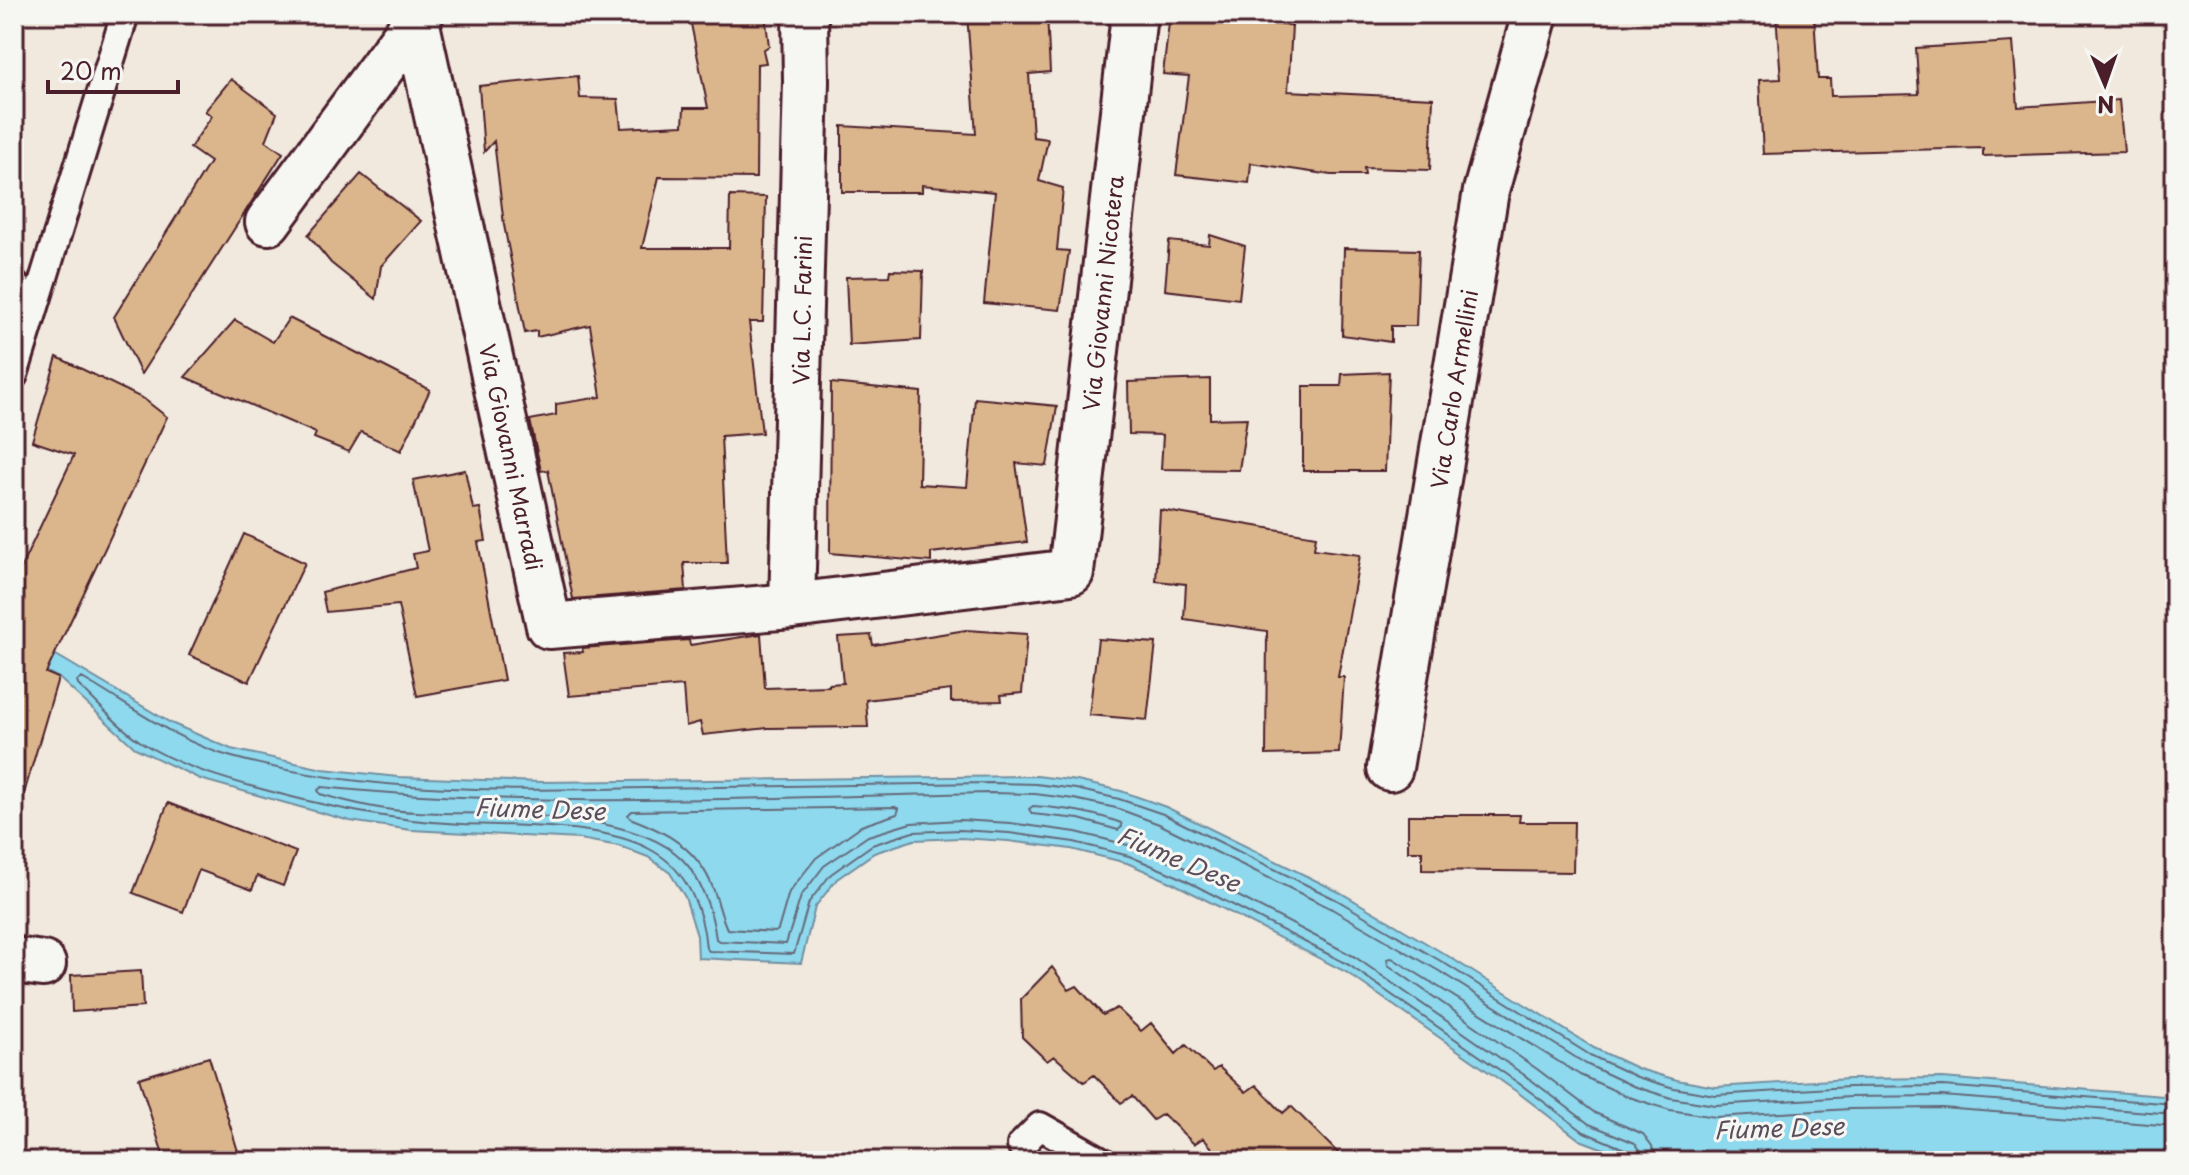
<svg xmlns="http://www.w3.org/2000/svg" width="2189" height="1175" viewBox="0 0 2189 1175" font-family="'Playpen Sans',sans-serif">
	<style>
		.water { fill: #8ed9ee; stroke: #738fa0; stroke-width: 2 }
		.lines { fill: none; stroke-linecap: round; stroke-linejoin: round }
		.shore { stroke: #656979; stroke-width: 2 }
		.building { fill: #dbb68c; stroke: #4a1f2b; stroke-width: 2 }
		.service-casing { stroke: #4a1f2b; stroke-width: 32 }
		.minor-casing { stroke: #4a1f2b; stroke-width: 50 }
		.service { stroke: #f6f6f2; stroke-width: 26 }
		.minor { stroke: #f6f6f2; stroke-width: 44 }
		.labels { text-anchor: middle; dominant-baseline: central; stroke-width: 6; stroke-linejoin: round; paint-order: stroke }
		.street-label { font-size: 22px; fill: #4a1f2b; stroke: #f6f6f2 }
		.water-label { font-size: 24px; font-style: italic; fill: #5b4e5c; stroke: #f6f6f2 }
	</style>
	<rect width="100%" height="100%" fill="#f1e9de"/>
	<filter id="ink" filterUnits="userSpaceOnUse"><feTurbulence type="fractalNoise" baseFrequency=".0125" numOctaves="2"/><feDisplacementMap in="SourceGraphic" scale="16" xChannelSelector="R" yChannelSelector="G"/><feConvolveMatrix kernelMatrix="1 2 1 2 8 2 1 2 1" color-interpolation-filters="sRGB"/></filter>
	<g filter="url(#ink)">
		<path class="water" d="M14,630L171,723L231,749L323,769L398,777L541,782L1037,776L1077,781L1121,791L1166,807L1341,893L1448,956L1594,1048L1639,1069L1677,1080L1715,1087L1849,1079L1943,1078L2175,1097V1161H1636L1580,1140L1520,1094L1346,972L1173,883L1127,863L1071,849L1008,841L960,838L914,840L874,853L837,879L815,907L801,963L698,958L697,936L685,897L670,873L648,857L619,846L579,839L411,830L350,821L200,779L135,748L59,678L14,655Z"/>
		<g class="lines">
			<path class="shore" d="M1033,806C1063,808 1093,812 1121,823L1122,827L1118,830L1079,819L1032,814L1029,809Z
				M895,807L899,809L897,814L861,826L816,858L789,892L778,930L775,932L727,929C721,916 718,901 713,888C698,849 667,832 630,818L628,815L632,811Z
				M1633,1161L1629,1151L1584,1132L1524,1087L1349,965L1177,876L1129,856L1074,842L1009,833L960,830L913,832L872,845L831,874L809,902L794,954L709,951L706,948C703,910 687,870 653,851C605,823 517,826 462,824C390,821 323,806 254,787C215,776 175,764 141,742C118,727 98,703 78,685L77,681L82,678C131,706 177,742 232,757C366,794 508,791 646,788C761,787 876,785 990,783L1036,784L1076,789L1119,799L1163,814L1337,900L1444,963L1590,1055L1637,1077L1674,1088L1715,1095L1849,1087L1943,1086L2175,1104
				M1643,1161L1641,1151L1635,1143L1589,1124L1530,1079L1355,957L1181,866L1132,846L1076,832L1010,823L960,820L911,823L868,836L824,866L801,896L786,944L719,941L716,939C713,914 701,878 683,860C632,807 487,816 417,812C384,811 352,803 320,794L318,790L322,787C543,810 768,797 990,793L1035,794L1074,799L1116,808L1159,824L1332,909L1439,971L1586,1064L1633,1086L1671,1098L1715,1105L1850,1097L1942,1096L2175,1114
				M1655,1161L1652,1146L1643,1134L1595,1113L1537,1069L1388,965L1387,959L1392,958L1580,1075L1629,1097L1670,1110L1715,1117L1850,1109L1942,1108L2175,1126"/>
		</g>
		<path class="building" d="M689,14H765L769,46L763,50L766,63L757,64L756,178L659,177L642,248H729L730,196L766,197L763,322H749L762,433L721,436L727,563H684L686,590L573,599L548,470L541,471L530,420L556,415V404L601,397L590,325L537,337V331L525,333L504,225L494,141L484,152L479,86L578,76L580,98L618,99L621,128L683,125L684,108H708Z
			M967,14H1047L1050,72L1029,74L1033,137L1048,139L1039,181L1063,188L1057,250L1069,251L1060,310L984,303L995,192L922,185V192H842V126L976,134Z
			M1170,14H1190L1292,26L1288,91L1433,98L1430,170L1364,168L1365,175H1331L1251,163L1249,183L1176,175L1189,76L1163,74Z
			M1776,14H1814L1818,79H1830L1831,96L1919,94L1916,48L2013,42L2018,107L2119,100L2124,152L1983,156V148L1763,154L1759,80L1781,79Z
			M231,79L277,113L266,141L283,153L141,374L114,317L210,162L190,148L212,116L205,111Z
			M361,174L421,221L381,266L376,299L331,263L308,235Z
			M1210,235L1245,246L1239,299L1165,290L1169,241L1209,245Z
			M1344,248L1419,250L1416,326H1391V342L1342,335Z
			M890,270L923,271L921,340L849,345L846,277L889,276Z
			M289,318L430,390L401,451L361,432L349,452L314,438L316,433L185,377L235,320L273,342Z
			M57,357L144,399L167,417L46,673L58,678L23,797L14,795V582L74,455L32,441Z
			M1389,372L1385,471H1303V386H1341L1342,374Z
			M1210,379V419L1247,418L1239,470L1161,469L1163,435L1129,434L1128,382Z
			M831,383L921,392L919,484L967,487L975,398L1057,406L1047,466L1016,463L1027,542L931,553V562L830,553Z
			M465,470L473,509L480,508L486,541L478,542L504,680L417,696L398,605L326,612L322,592L416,568L413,554L428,551L413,480Z
			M1160,510L1316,536L1314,549L1360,555L1338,677H1344L1339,753L1266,755L1267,631L1184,619L1186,584L1156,581Z
			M244,534L305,563L249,682L189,655Z
			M966,630L1027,634L1022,693L1001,695L1002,701L951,702V690L866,700L868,727L768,728L703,735L700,722L686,726L683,686L569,696L563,653L583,652L582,648L689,640L690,645L761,634L765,688L829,686V684L843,683L838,637L871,635L873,645Z
			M1098,639L1156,643L1147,720L1089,715Z
			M168,803L296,852L283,886L257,876L252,890L199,870L183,912L133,893Z
			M1408,815H1520L1519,822H1574L1573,872L1422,870V851H1408Z
			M1052,967L1069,990L1077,986L1103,1015L1117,1008L1141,1031L1151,1023L1176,1054L1186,1045L1213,1071L1219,1067L1246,1092L1256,1085L1283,1113L1291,1106L1346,1161H1224L1203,1138L1194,1144L1163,1114L1153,1120L1132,1096L1121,1103L1094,1075L1084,1082L1054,1056L1047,1061L1022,1037L1021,999Z
			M141,971L143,1007L72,1012L71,975Z
			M209,1057L241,1161H165L139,1078Z"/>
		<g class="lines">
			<defs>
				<path id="service" d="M14,284L33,311
					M14,375L125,14
					M1021,1145L1040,1126L1102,1161"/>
				<path id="minor" d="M416,20L549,626L792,606L1071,572L1134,14
					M268,222L421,14
					M792,606L806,81L805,14
					M1390,768L1486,191L1535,14
					M14,960L43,964"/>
			</defs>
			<use href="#service" class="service-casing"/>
			<use href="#minor" class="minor-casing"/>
			<use href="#service" class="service"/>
			<use href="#minor" class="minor"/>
		</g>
	</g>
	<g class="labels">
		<g class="street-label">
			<text transform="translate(1102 293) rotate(-84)">Via Giovanni Nicotera</text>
			<text transform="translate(801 310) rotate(-89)">Via L.C. Farini</text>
			<text transform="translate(1453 389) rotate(-81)">Via Carlo Armellini</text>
			<text transform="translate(512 457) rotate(78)">Via Giovanni Marradi</text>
		</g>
		<g class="water-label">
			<text transform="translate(540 808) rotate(2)">Fiume Dese</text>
			<text transform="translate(1179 858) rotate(23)">Fiume Dese</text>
			<text transform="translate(1779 1127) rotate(-2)">Fiume Dese</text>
		</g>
	</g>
	<rect width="2189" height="1175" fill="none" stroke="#f6f6f2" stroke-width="48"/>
	<rect x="24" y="24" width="2141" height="1127" fill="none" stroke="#4a1f2b" stroke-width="3" filter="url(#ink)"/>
	<g transform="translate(2105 84) rotate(178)" stroke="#f6f6f2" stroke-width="6" paint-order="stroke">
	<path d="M0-6L14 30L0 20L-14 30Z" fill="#4a1f2b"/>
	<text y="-12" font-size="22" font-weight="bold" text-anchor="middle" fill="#4a1f2b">N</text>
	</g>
	<path d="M48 80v12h130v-12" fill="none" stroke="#4a1f2b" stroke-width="4"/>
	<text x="60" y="80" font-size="24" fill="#4a1f2b" stroke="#f6f6f2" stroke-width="6" paint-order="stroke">20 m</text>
</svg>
